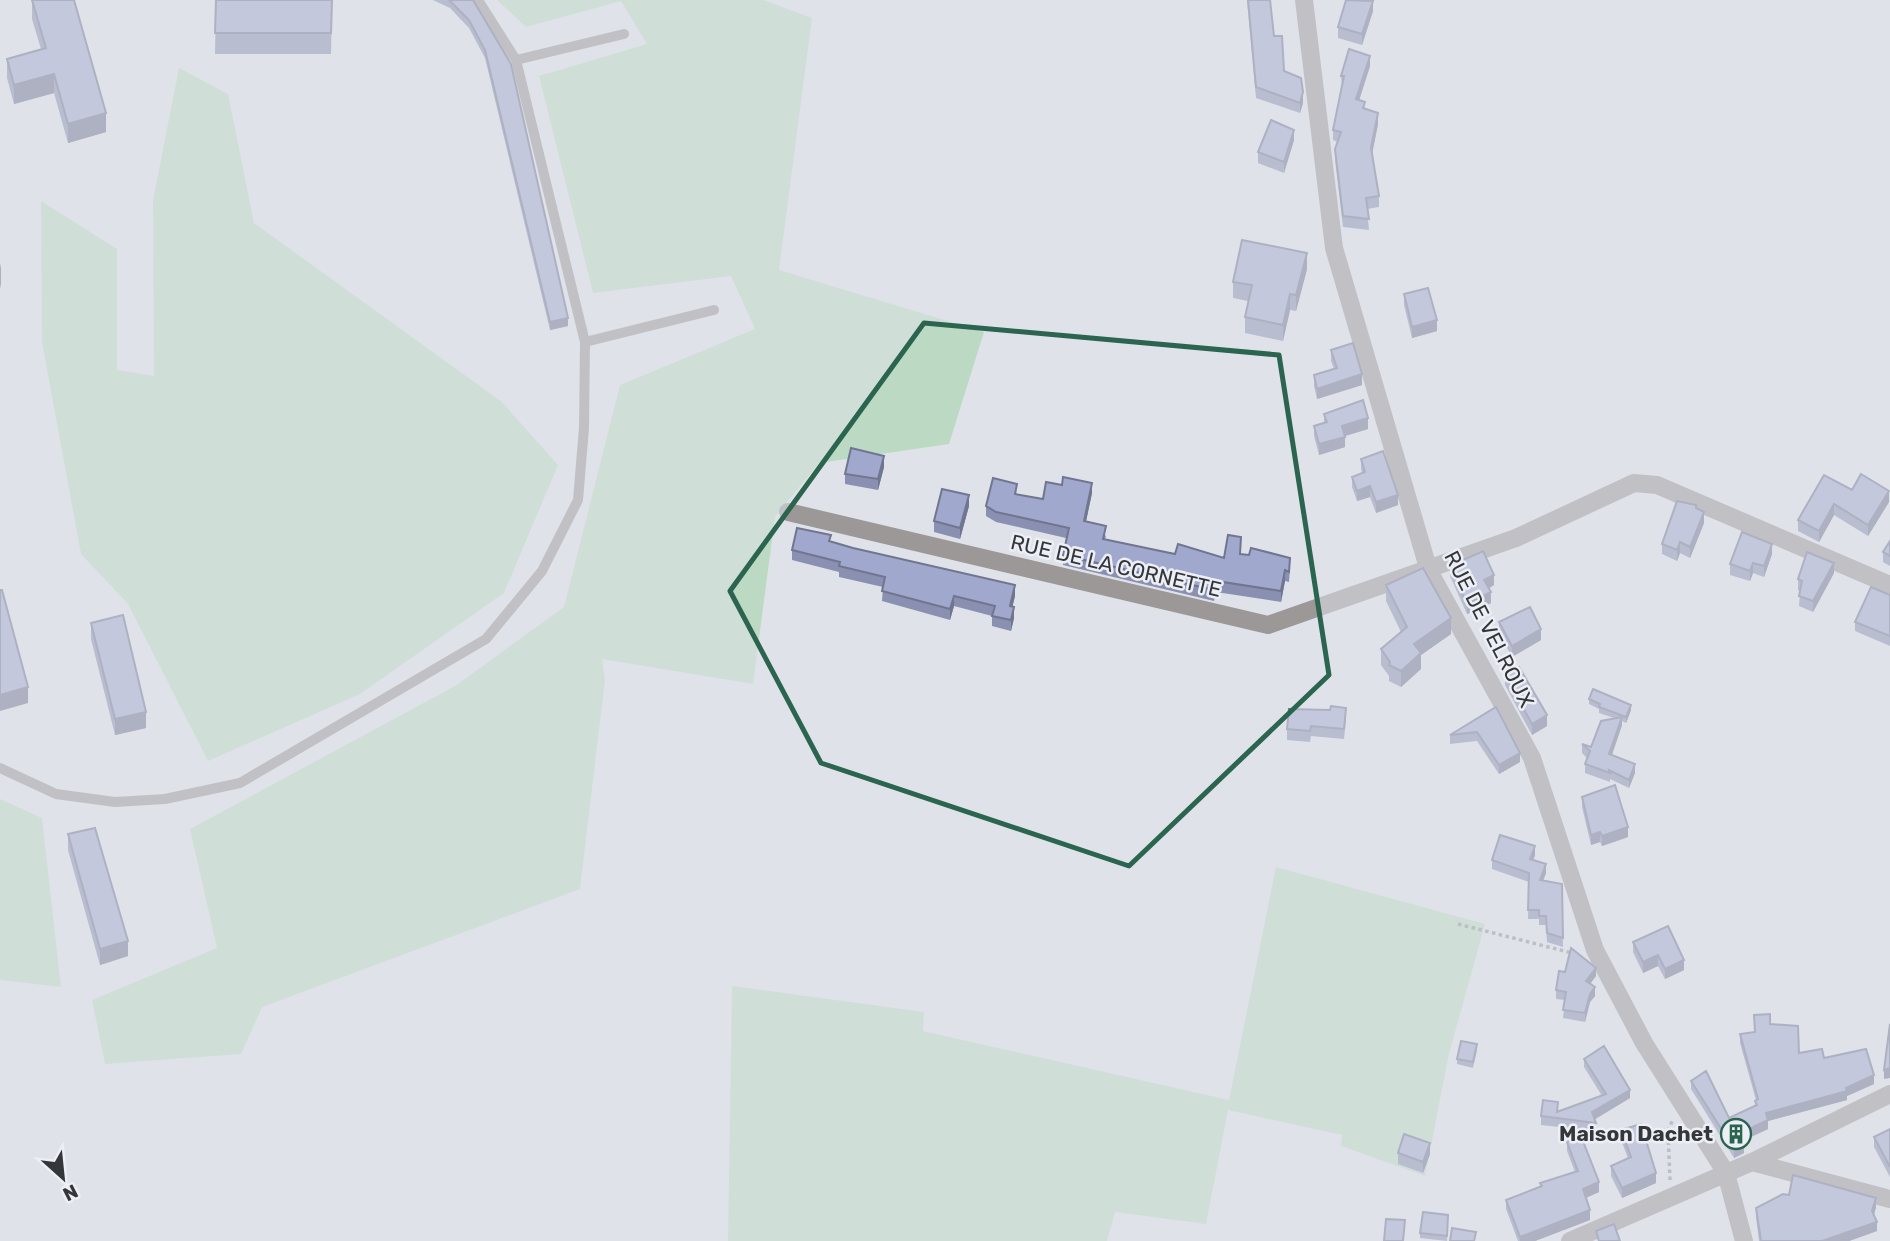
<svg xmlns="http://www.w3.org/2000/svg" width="1890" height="1241" font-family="Rubik,sans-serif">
  <rect width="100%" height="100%" fill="#e0e2e9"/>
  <path fill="#bcdac3" d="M497 0H763L812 18 779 270 984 332 949 444 819 463 775 517 753 684 602 659 605 680 580 889 262 1007 241 1054 105 1064 92 1000 217 948 190 829 455 686 564 607 620 385 755 329 731 276 593 293 539 76 647 44 621 1 526 27Z
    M179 68 228 94 254 223 502 402 558 465 504 593 360 694 208 761 128 604 81 554 42 342 41 201 117 249V370L154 376 153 200Z
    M0 799 42 818 61 987 0 980Z
    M1276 867 1485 924 1449 1054 1425 1176 1341 1146 1342 1135 1228 1110 1206 1224 1115 1212 1107 1241H728L732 986 924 1012 923 1031 1229 1100Z"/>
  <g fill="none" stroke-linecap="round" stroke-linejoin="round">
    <path stroke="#929499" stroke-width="3.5" stroke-dasharray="3.5 3.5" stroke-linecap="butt" d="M1458 924 1572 953
      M1670 1180 1668 1131 1673 1119"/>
    <path stroke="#9c9898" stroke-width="10" d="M516 60 624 34
      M585 342 714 310
      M0 768 56 794 115 802 165 799 240 783 486 639 542 571 578 500 584 428 585 342 516 60 478 0"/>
    <path stroke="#9c9898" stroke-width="18" d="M1304 0 1334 248 1429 571 1532 758 1595 950 1644 1043 1726 1173 1744 1241
      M788 512 1268 625 1516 538 1634 483 1657 485 1890 585
      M1752 1162 1890 1199
      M1570 1241 1752 1162 1890 1094"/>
  </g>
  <path fill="#8a90b1" d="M32 0 106 132 68 143 54 93 14 104 7 78V59L41 49 32 19Z
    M216 0H332L331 54H215Z
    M433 0H473L568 326 550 330 485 58 469 28 450 8Z
    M1247 0H1270L1274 36 1284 71 1303 103 1300 113 1256 98Z
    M1373 11 1362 45 1338 38V27Z
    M1370 66 1359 100 1378 124 1372 154 1379 196V207L1367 209 1369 230 1343 227 1335 159V149L1338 142 1333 140V130L1342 86 1341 76Z
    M1294 140 1284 173 1258 163V152Z
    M1307 269 1296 311 1290 310 1283 341 1245 333V317L1248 301 1233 298V282Z
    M1404 294 1437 331 1412 338 1404 305Z
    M1331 350 1362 385 1317 399 1314 386V375L1334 369 1331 361Z
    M1324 414 1368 429 1344 436 1345 447 1319 455 1314 436V426L1324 423Z
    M1361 459 1398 505 1376 513 1370 497 1357 501 1352 487V477L1362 473 1361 469Z
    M884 467 878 490 845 484V474Z
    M1852 490 1889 502 1868 536 1834 515 1819 542 1798 531V520Z
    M1092 493 1086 521 1106 536 1105 539 1175 554 1224 558 1241 554 1290 568 1289 582 1285 581 1281 602 1216 592 1214 601 1063 565V555L1066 538 996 522 986 516V506L1017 494 1043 499Z
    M969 506 960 539 934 532V521Z
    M1696 508 1704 523 1690 558 1680 553 1677 561 1662 554V544Z
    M831 541 1015 596 1012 607 1014 618 1011 631 992 626V616L954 606 950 620 882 601 883 587 839 577V572L792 560V550Z
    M1890 541V566L1883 562V552Z
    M1772 554 1764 577 1753 573 1750 581 1730 575V564Z
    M1450 566 1494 585 1489 588 1491 603 1467 614 1450 576Z
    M1834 573 1813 612 1799 606 1800 591 1798 590V579Z
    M1386 585 1451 634 1421 655V669L1401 687 1389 681V676L1381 665V649L1401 632 1386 601Z
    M1890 595V646L1855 631V622Z
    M1499 622 1541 640 1512 657 1499 633Z
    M91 623 146 728 115 735 91 639Z
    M1505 675 1547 726 1532 735 1505 685Z
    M1589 699 1631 710 1626 723 1622 721V725L1612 755 1635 773 1629 788 1610 779V782L1585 773V764L1587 758 1582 753V744L1591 747 1614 718 1599 713V709L1589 704Z
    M1496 707 1520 762 1499 774 1477 741 1450 744V735Z
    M1330 710 1346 719 1344 739 1311 736 1310 742 1287 740V729Z
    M1582 797 1628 837 1602 846 1600 842 1591 845 1582 807Z
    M68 834 128 956 100 965 68 850Z
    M1535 855 1533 860 1546 873 1543 880 1562 884 1563 947 1547 942 1546 925H1539V919H1528L1529 882 1492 869V860Z
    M1633 942 1684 970 1665 979 1658 966 1643 973 1633 952Z
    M1596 976 1590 984 1595 996 1590 1002 1585 1022 1563 1018 1565 1000 1556 999V990Z
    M1770 1024 1799 1053 1824 1058 1874 1084 1847 1096V1100L1768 1121V1129L1742 1141 1744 1153 1734 1158 1691 1089V1081L1729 1118 1755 1106V1101L1756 1100 1740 1043V1034L1754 1032Z
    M1477 1050 1473 1068 1457 1064V1059Z
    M1584 1059 1630 1098 1595 1119 1596 1131 1541 1125V1116L1602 1096 1584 1067Z
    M1890 1129V1177L1874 1147V1137Z
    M1621 1130 1656 1183 1622 1198 1611 1176V1166L1628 1158 1621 1140Z
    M1567 1142 1599 1192 1586 1198 1590 1220 1535 1241H1518L1506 1209V1200L1540 1187V1183L1575 1172 1567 1151Z
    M1398 1153 1430 1154 1423 1173 1398 1164Z
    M1876 1207 1874 1215 1877 1231 1849 1241H1759L1756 1217V1208Z
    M1448 1215 1447 1241 1420 1238V1233Z"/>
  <path fill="#717690" d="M1373 1V11L1362 45V34Z
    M1370 56V66L1356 110V99Z
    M54 74V93L14 104V85Z
    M1303 92V103L1300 113V103Z
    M106 113V132L68 143V124Z
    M1378 113V124L1371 159V148Z
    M1294 130V140L1284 173V162Z
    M1307 253V269L1296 311V295Z
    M1 263V284L0 289V268Z
    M1290 294V310L1283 341V325Z
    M568 318V326L550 330V322Z
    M1437 320V331L1412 338V327Z
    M1362 374V385L1317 399V389Z
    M1368 418V429L1342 437V426Z
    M1345 437V447L1319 455V444Z
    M884 456V467L878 490V479Z
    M1092 483V493L1084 531V521Z
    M1370 486V497L1357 501V491Z
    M1889 491V502L1868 536V525Z
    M969 495V506L960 539V528Z
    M1398 495V505L1376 513V502Z
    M1834 504V515L1819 542V531Z
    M1704 512V523L1690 558V547Z
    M1680 542V553L1677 561V550Z
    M1772 544V554L1764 577V566Z
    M1753 563V573L1750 581V571Z
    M1834 563V573L1813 612V601Z
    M1285 570V581L1281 602V591Z
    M1494 575V585L1484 591V580Z
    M1015 585V596L1010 617V606Z
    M1491 592V603L1467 614V604Z
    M954 596V606L950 620V609Z
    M1014 607V618L1011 631V620Z
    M1451 618V634L1421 655V669L1401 687V671L1414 644Z
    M1541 629V640L1512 657V646Z
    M28 687V703L0 711V695Z
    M1631 705V710L1626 723V717Z
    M146 712V728L115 735V719Z
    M1547 715V726L1532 735V724Z
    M1622 717V725L1609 763V754Z
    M1520 753V762L1499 774V765Z
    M1635 764V773L1629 788V780Z
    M1628 827V837L1602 846V836Z
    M1600 832V842L1591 845V835Z
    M1535 846V855L1530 868V859Z
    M1546 864V873L1540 889V880Z
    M128 941V956L100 965V949Z
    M1658 955V966L1643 973V962Z
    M1684 960V970L1665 979V969Z
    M1596 968V976L1586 989V981Z
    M1595 987V996L1590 1002 1585 1022V1013L1590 994Z
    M1890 1068V1078L1884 1079V1070Z
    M1874 1075V1084L1847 1096V1100L1768 1121V1129L1738 1143V1134L1766 1113 1846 1088Z
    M1630 1090V1098L1592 1121V1112Z
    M1430 1143V1154L1423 1173V1162Z
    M1744 1145V1153L1734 1158V1149Z
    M1656 1173V1183L1622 1198V1188Z
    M1599 1182V1192L1583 1199V1189Z
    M1876 1198V1207L1872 1221V1211Z
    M1590 1210V1220L1535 1241H1520V1237Z
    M1877 1222V1231L1849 1241H1822Z"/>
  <path fill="#a1a8ce" stroke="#717690" stroke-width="2" d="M32 0H74L106 113 68 124 54 74 14 85 7 59 46 48Z
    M216 0H332L331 33H215Z
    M449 0H473L511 64 568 318 550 322 485 50 469 20Z
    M1248 0H1270L1274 36H1282L1284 71 1301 78 1303 92 1300 103 1256 87Z
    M1346 0 1373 1 1362 34 1338 27Z
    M1349 49 1370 56 1356 99 1365 102 1363 108 1378 113 1371 148 1379 196 1366 198 1369 219 1343 216 1335 149 1341 132 1333 130 1344 76H1341Z
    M1271 120 1294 130 1284 162 1258 152Z
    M1242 240 1307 253 1296 295 1290 294 1283 325 1245 317 1252 285 1233 282Z
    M1428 288 1437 320 1412 327 1404 294Z
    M1353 343 1362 374 1317 389 1314 375 1337 368 1331 350Z
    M1363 400 1368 418 1342 426 1345 437 1319 444 1314 426 1327 422 1324 414Z
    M851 448 884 456 878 479 845 474Z
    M1383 451 1398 495 1376 502 1370 486 1357 491 1352 477 1365 472 1361 459Z
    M1861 474 1889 491 1868 525 1834 504 1819 531 1798 520 1824 475 1852 490Z
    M1063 477 1092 483 1084 521 1106 526 1103 539 1175 554 1178 544 1224 558 1228 535 1241 537 1240 554 1249 555 1251 548 1290 558 1289 572 1285 570 1281 591 1216 581 1214 590 1063 555 1069 528 996 512 986 506 993 478 1017 484 1015 494 1043 499 1046 482 1062 485Z
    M942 489 969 495 960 528 934 521Z
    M1677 501 1696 505V508L1704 512 1690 547 1680 542 1677 550 1662 544Z
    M797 528 831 535 829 541 853 548 1015 585 1010 606 1014 607 1011 620 992 616 995 606 954 596 950 609 882 591 885 577 839 566 840 562 792 550Z
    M1742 532 1772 544 1764 566 1753 563 1750 571 1730 564Z
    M1890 541V556L1883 552Z
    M1483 551 1494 575 1484 580 1491 592 1467 604 1450 566Z
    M1807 552 1834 563 1813 601 1799 596 1802 581 1798 579Z
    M1423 568 1451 618 1414 644 1421 653 1401 671 1389 665 1390 662 1381 649 1407 627 1386 585Z
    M1871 587 1890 595V636L1855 622Z
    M0 590H2L28 687 0 695Z
    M1530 607 1541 629 1512 646 1499 622Z
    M123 615 146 712 115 719 91 623Z
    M1519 667 1547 715 1532 724 1505 675Z
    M1593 689 1631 705 1626 717 1599 707 1600 704 1589 699Z
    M1331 706 1346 708 1344 729 1311 726 1310 731 1287 729 1289 709 1330 710Z
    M1496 707 1520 753 1499 765 1477 732 1450 735Z
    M1622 717 1609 754 1635 764 1629 780 1609 770 1610 773 1585 764 1590 751 1582 744 1591 747 1601 721Z
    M1615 785 1628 827 1602 836 1600 832 1591 835 1582 797Z
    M95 828 128 941 100 949 68 834Z
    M1500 835 1535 846 1530 859 1546 864 1540 880 1562 884 1563 938 1547 933 1546 916H1539V910H1528L1529 873 1492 860Z
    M1668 926 1684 960 1665 969 1658 955 1643 962 1633 942Z
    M1571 948 1596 968 1586 981 1595 987 1590 994 1585 1013 1563 1010 1566 992 1556 990 1559 971 1565 972Z
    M1770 1014V1024L1798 1026 1799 1053 1822 1049 1824 1058 1866 1049 1874 1075 1846 1088 1847 1091 1766 1113 1768 1120 1738 1134 1744 1145 1734 1149 1691 1081 1706 1071 1729 1118 1757 1105 1755 1101 1758 1099 1740 1034 1755 1032 1754 1015Z
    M1890 1024V1068L1884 1070Z
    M1461 1041 1477 1044 1473 1062 1457 1059Z
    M1604 1046 1630 1090 1592 1112 1596 1123 1541 1116 1543 1100 1558 1102 1557 1112 1606 1094 1584 1059Z
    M1641 1124 1656 1173 1622 1188 1611 1166 1631 1157 1621 1130Z
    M1890 1129V1167L1874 1137Z
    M1404 1134 1430 1143 1423 1162 1398 1153Z
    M1581 1136 1599 1182 1583 1189 1590 1210 1520 1237 1506 1200 1542 1186 1540 1183 1578 1171 1567 1142Z
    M1793 1175 1876 1198 1872 1211 1877 1222 1822 1241H1761L1756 1208 1783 1194 1789 1195Z
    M1423 1212 1448 1215 1447 1236 1420 1233Z
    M1386 1219 1405 1220 1403 1241H1384Z
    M1614 1224 1620 1241H1599L1596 1231Z
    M1452 1228 1476 1232 1474 1241H1450Z"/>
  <path d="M0 0H1890V1241H0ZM924 323 1279 355 1329 675 1129 866 821 763 730 591Z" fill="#e0e2e9" fill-opacity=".55" fill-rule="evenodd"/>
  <path fill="none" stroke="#2b654f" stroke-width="5" stroke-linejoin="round" d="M924 323 1279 355 1329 675 1129 866 821 763 730 591Z"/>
  <defs>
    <g id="building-ring" transform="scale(1.575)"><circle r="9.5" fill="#edeff6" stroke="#2b654f" stroke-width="1.5"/><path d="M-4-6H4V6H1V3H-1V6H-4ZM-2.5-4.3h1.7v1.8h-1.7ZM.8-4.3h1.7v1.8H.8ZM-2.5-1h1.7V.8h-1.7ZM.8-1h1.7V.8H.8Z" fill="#2b654f"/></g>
  </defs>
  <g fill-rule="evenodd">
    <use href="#building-ring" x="1736" y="1134"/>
  </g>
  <g text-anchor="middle" stroke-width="5" stroke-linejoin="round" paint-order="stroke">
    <g font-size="21" fill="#353639" stroke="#edeff6">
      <text transform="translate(1116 566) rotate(13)" y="7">RUE DE LA CORNETTE</text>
      <text transform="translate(1489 629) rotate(63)" y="7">RUE DE VELROUX</text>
    </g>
    <g font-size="21" font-weight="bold" fill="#353639" stroke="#edeff6" text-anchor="end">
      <text x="1713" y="1141">Maison Dachet</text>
    </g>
  </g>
  <g transform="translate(63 1178) rotate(153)" stroke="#edeff6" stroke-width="5" paint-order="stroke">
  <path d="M0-5L12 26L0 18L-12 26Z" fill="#353639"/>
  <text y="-10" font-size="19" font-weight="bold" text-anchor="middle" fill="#353639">N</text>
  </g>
</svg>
